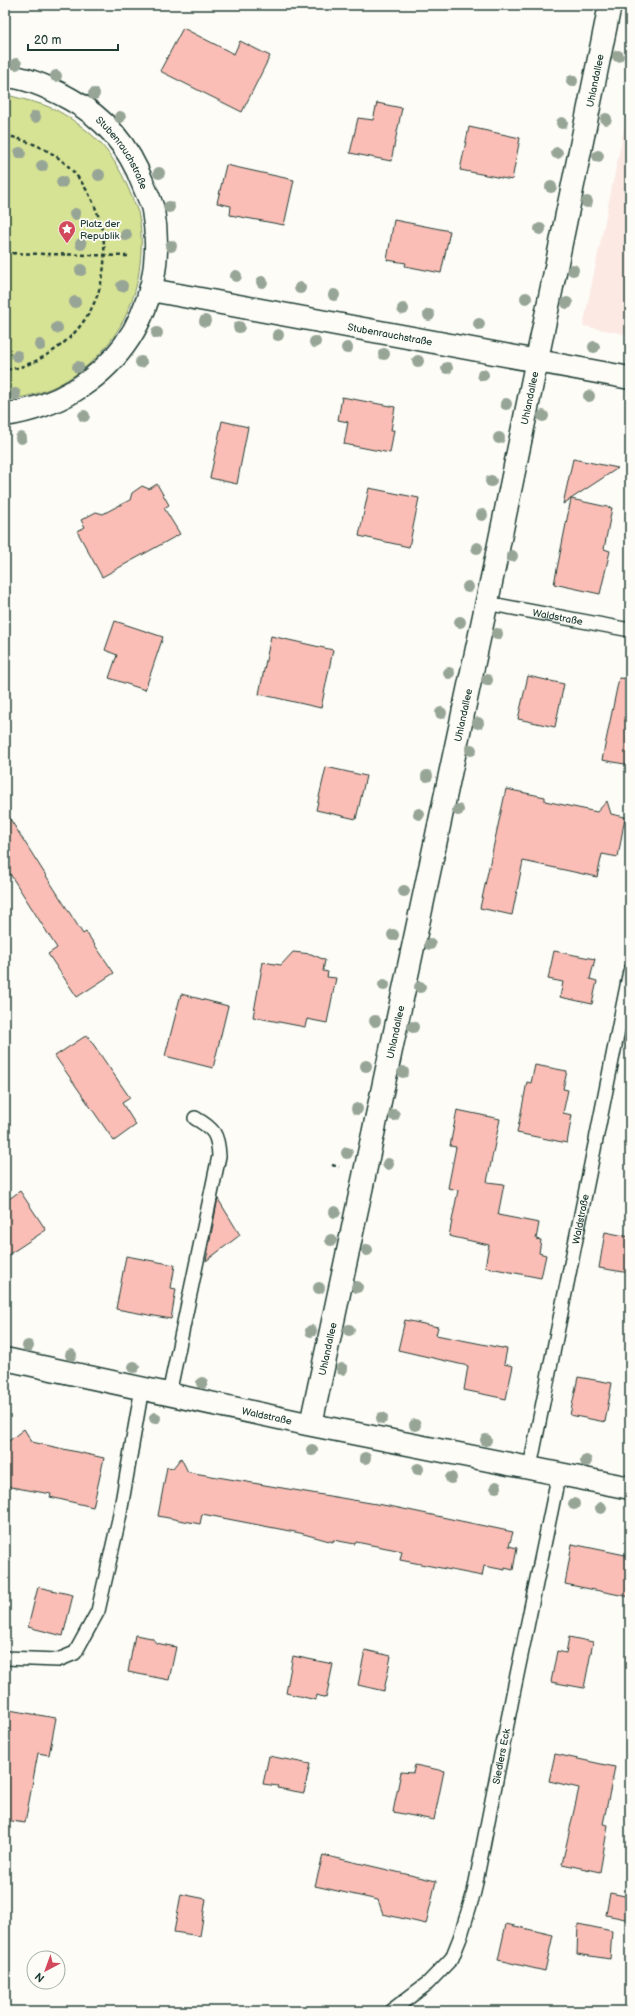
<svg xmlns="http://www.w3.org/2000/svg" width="635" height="2016" font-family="'Balsamiq Sans',sans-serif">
  <rect width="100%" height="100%" fill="#fdfcf7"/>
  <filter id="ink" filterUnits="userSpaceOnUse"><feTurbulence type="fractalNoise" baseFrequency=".025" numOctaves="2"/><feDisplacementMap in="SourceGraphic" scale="8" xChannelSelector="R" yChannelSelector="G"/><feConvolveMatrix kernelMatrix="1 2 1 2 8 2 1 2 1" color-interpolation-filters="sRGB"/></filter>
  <g filter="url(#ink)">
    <path fill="#fce9e4" d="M630 100V335L583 326Z"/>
    <path fill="#d6e294" stroke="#7a9064" d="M5 96H11C25 100 41 103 54 109 65 114 83 127 92 135 108 149 121 170 129 190 132 197 135 205 138 212 142 228 142 247 140 264 133 336 78 393 5 400Z"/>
    <path fill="#fabeb6" stroke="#1f3d34" d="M183 28 234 54 240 41 270 56 242 112 160 71Z
      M377 103 402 108 391 161 350 153 358 118 373 120Z
      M469 127 520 138 512 180 460 170Z
      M226 165 294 180 284 225 230 215 231 206 217 203Z
      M394 220 450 231 441 273 405 266 406 263 387 260Z
      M342 397 395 407 391 430H394L390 453 344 444 348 422 338 420Z
      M222 421 248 427 237 484 210 478Z
      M573 459 618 468 563 504Z
      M157 484 169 505 164 508 180 534 102 577 77 531 85 527 81 520 96 512 103 514 116 507 130 500 132 493 142 486 149 489Z
      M369 488 419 498 409 547 359 536Z
      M571 499 612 508 604 549 610 551 600 594 554 584Z
      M115 621 163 637 145 690 109 678 117 655 105 650Z
      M271 636 333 650 321 708 259 694Z
      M528 676 564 684 555 727 518 719Z
      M619 678 630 679V765L602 760Z
      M326 767 366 776 356 819 316 810Z
      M506 789 545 797V801L597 812 607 801 611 814 625 817 618 857 602 854 597 877 523 861 512 915 480 908Z
      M5 811 83 934 86 932 114 973 77 997 48 954 57 948 5 866Z
      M554 951 595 959 590 979 597 981 592 1004 560 997 563 982 548 979Z
      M293 952 311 954 325 960 323 971 328 972 327 977 336 978 327 1023 307 1019 305 1027 253 1017 263 962 281 965Z
      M181 994 228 1006 213 1068 165 1056Z
      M87 1035 130 1098 122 1103 136 1125 114 1141 55 1056Z
      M535 1065 567 1071 563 1089 568 1090 563 1113 572 1115 567 1143 517 1133 527 1082 531 1083Z
      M457 1110 500 1119 487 1182 504 1184 498 1215 539 1223 536 1239 541 1240 539 1253 546 1255 541 1278 485 1267 489 1245 449 1236 458 1190 448 1188 456 1147 450 1146Z
      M20 1191 46 1230 5 1257V1202Z
      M218 1199 240 1235 206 1261 217 1203Z
      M605 1232 630 1237V1273L599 1268Z
      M126 1256 175 1265 171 1288 176 1289 171 1319 116 1309Z
      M405 1320 438 1327 436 1335 507 1349 504 1364 513 1366 506 1399 464 1390 468 1366 398 1350Z
      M578 1377 612 1383 605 1422 570 1415Z
      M24 1429 32 1442 104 1458 93 1507 50 1497 51 1494 5 1486V1444Z
      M181 1458 188 1472 394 1507 513 1532 509 1546 517 1548 513 1570 505 1568V1570L484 1566 482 1576 400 1560 402 1551 356 1542 355 1544 333 1540V1542L300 1533 202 1514 200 1524 158 1516 167 1467 173 1468Z
      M572 1544 630 1556V1597L565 1584Z
      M38 1587 73 1595 63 1636 28 1627Z
      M135 1635 152 1638 156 1643 176 1647 169 1680 128 1672Z
      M569 1637 593 1642 584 1688 551 1682 557 1651 566 1653Z
      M365 1650 391 1656 384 1691 358 1685Z
      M293 1656 333 1664 326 1698 317 1695 316 1700 286 1693Z
      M9 1710 56 1718 49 1755 38 1753 25 1823 5 1820V1728Z
      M555 1754 615 1767 603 1824 608 1825 600 1872 562 1864 579 1788 549 1781Z
      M269 1756 310 1764 304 1793 277 1788 278 1786 263 1784Z
      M415 1765 444 1771 434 1820 393 1812 401 1772 413 1773Z
      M323 1855 436 1881 426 1924 383 1914 378 1900 315 1886Z
      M610 1893 630 1897V1920L606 1915Z
      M181 1894 206 1899 200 1936 174 1932Z
      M506 1924 553 1935 545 1971 498 1960Z
      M578 1924 612 1931 610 1959 577 1954Z"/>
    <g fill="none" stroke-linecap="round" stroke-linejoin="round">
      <g stroke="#1f3d34" stroke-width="16">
        <g id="lane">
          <path id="s1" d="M486 603 630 630"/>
          <path d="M169 1394 219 1156C218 1134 214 1129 195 1118"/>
          <path id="s2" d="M530 1467 630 971"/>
          <path d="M5 1658 58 1660 75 1653 98 1611 119 1519 142 1388"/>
          <path id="s3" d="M391 2011 428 1983 452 1958 460 1938 474 1892 513 1694 559 1473"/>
        </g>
      </g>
      <g stroke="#1f3d34" stroke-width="25">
        <g id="street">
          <path id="s4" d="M5 76C26 77 52 89 70 99 105 118 129 147 143 184 146 192 151 201 153 210 171 313 108 399 5 415"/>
          <path id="s5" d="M151 290 630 378"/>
          <path id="s6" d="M5 1359 307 1424 630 1488"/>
          <path id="s7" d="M311 1424 492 578 610 5"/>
        </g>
      </g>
      <path stroke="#1f3d34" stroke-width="2.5" stroke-dasharray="4 3" stroke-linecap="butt" d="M5 135C29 141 52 150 69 167 119 219 117 305 57 348 42 359 24 368 5 370
        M5 253 129 256
        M332 1165 339 1167"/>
      <use href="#lane" stroke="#fdfcf7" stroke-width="13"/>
      <use href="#street" stroke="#fdfcf7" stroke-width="22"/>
    </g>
    <g fill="#97a596">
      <circle cx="618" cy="56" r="6"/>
      <circle cx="16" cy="64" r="6"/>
      <circle cx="56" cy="76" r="6"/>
      <circle cx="572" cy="81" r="6"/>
      <circle cx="94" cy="94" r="6"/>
      <circle cx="35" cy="117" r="6"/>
      <circle cx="120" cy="117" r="6"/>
      <circle cx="606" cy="119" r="6"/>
      <circle cx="562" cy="123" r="6"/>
      <circle cx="20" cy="153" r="6"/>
      <circle cx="557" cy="153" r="6"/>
      <circle cx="598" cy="156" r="6"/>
      <circle cx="42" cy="166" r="6"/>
      <circle cx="159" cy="173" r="6"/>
      <circle cx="99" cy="175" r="6"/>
      <circle cx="62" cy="182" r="6"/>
      <circle cx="551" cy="187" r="6"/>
      <circle cx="587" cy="202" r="6"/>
      <circle cx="169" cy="207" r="6"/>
      <circle cx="75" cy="214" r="6"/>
      <circle cx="540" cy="229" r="6"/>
      <circle cx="126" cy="235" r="6"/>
      <circle cx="81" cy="244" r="6"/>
      <circle cx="171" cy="246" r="6"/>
      <circle cx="81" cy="270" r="6"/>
      <circle cx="573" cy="270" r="6"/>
      <circle cx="236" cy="276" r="6"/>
      <circle cx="262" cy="282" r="6"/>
      <circle cx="122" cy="286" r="6"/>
      <circle cx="300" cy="288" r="6"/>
      <circle cx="334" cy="295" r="6"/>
      <circle cx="526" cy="298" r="6"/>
      <circle cx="75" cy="302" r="6"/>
      <circle cx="567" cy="303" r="6"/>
      <circle cx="403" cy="309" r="6"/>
      <circle cx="429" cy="315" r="6"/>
      <circle cx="205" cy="321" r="6"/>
      <circle cx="479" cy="324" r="6"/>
      <circle cx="239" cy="327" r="6"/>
      <circle cx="57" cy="328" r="6"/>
      <circle cx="157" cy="333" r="6"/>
      <circle cx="278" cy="335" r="6"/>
      <circle cx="315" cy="342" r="6"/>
      <circle cx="40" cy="345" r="6"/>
      <circle cx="594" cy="347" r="6"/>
      <circle cx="347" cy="348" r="6"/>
      <circle cx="384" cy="354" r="6"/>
      <circle cx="17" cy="356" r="6"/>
      <circle cx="418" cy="361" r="6"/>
      <circle cx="141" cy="362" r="6"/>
      <circle cx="78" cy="367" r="6"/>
      <circle cx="447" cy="368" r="6"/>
      <circle cx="483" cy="375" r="6"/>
      <circle cx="15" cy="394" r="6"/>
      <circle cx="589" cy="396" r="6"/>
      <circle cx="506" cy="404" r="6"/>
      <circle cx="84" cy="416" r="6"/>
      <circle cx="543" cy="416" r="6"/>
      <circle cx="21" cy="438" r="6"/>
      <circle cx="499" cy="438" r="6"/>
      <circle cx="491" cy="481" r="6"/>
      <circle cx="482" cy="515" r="6"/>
      <circle cx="477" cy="548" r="6"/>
      <circle cx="512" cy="556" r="6"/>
      <circle cx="468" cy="587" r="6"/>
      <circle cx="460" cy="622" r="6"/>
      <circle cx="497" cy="634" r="6"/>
      <circle cx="449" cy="673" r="6"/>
      <circle cx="487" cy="680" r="6"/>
      <circle cx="441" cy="713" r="6"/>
      <circle cx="478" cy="723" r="6"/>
      <circle cx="471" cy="750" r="6"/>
      <circle cx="427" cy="776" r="6"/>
      <circle cx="458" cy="810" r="6"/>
      <circle cx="419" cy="814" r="6"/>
      <circle cx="404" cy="891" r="6"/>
      <circle cx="393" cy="935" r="6"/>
      <circle cx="430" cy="944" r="6"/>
      <circle cx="384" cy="985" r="6"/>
      <circle cx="420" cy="987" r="6"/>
      <circle cx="375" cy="1021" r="6"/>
      <circle cx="413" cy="1027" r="6"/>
      <circle cx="366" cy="1066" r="6"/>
      <circle cx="403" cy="1072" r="6"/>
      <circle cx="357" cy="1109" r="6"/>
      <circle cx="394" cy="1115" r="6"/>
      <circle cx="347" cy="1153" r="6"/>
      <circle cx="388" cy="1164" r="6"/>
      <circle cx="335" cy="1212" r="6"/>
      <circle cx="331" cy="1240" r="6"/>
      <circle cx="367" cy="1250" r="6"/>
      <circle cx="357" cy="1287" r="6"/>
      <circle cx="319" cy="1288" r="6"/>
      <circle cx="349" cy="1330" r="6"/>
      <circle cx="311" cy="1331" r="6"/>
      <circle cx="28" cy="1346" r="6"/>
      <circle cx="71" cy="1355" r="6"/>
      <circle cx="134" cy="1367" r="6"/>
      <circle cx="342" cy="1369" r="6"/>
      <circle cx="202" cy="1383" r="6"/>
      <circle cx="155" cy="1418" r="6"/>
      <circle cx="382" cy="1418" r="6"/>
      <circle cx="415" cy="1425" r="6"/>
      <circle cx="486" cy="1440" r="6"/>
      <circle cx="312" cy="1450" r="6"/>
      <circle cx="365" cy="1458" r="6"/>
      <circle cx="586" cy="1461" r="6"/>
      <circle cx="418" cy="1469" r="6"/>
      <circle cx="451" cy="1478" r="6"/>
      <circle cx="496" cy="1487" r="6"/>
      <circle cx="574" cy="1504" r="6"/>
      <circle cx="601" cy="1508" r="6"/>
    </g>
  </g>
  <defs>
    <g id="sight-pin" transform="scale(0.9)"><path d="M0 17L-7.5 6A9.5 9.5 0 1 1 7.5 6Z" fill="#d1495b" stroke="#fdfcf7"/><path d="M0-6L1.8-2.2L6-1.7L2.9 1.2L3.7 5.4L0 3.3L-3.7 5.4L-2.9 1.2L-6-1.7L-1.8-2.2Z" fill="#fff"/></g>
  </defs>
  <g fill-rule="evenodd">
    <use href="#sight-pin" x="67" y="229"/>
  </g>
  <g text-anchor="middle" stroke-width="3.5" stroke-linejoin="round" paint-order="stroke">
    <g font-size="10" fill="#1f3d34" stroke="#fdfcf7">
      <text dy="4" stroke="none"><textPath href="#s7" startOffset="1373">Uhlandallee</textPath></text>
      <text dy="4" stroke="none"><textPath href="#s4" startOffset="146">Stubenrauchstraße</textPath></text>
      <text dy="4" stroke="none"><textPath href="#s5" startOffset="243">Stubenrauchstraße</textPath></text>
      <text dy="4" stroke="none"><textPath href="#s7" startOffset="1049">Uhlandallee</textPath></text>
      <text dy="4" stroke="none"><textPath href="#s1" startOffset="73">Waldstraße</textPath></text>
      <text dy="4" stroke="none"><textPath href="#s7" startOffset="725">Uhlandallee</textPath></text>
      <text dy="4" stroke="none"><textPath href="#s7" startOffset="401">Uhlandallee</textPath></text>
      <text dy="4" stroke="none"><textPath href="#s2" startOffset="253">Waldstraße</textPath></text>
      <text dy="4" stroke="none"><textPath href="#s7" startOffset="77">Uhlandallee</textPath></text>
      <text dy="4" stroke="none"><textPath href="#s6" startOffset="268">Waldstraße</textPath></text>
      <text dy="4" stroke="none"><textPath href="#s3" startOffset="289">Siedlers Eck</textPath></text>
    </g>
    <g font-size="10" fill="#1f3d34" stroke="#fdfcf7" text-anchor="start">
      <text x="80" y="227">Platz der<tspan x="80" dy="12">Republik</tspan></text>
    </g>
  </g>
  <rect width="635" height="2016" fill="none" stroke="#fdfcf7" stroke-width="20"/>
  <rect x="10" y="10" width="615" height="1996" fill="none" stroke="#1f3d34" stroke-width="1.5" filter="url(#ink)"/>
  <g transform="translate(46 1970) rotate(221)"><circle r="19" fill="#fdfcf7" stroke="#a4b0a9"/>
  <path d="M0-3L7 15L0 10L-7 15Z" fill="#d1495b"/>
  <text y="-6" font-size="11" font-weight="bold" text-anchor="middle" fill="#1f3d34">N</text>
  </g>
  <path d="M28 44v6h90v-6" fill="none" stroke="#1f3d34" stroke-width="2"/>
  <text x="34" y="44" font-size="12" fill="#1f3d34" stroke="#fdfcf7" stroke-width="3" paint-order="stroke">20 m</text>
</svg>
